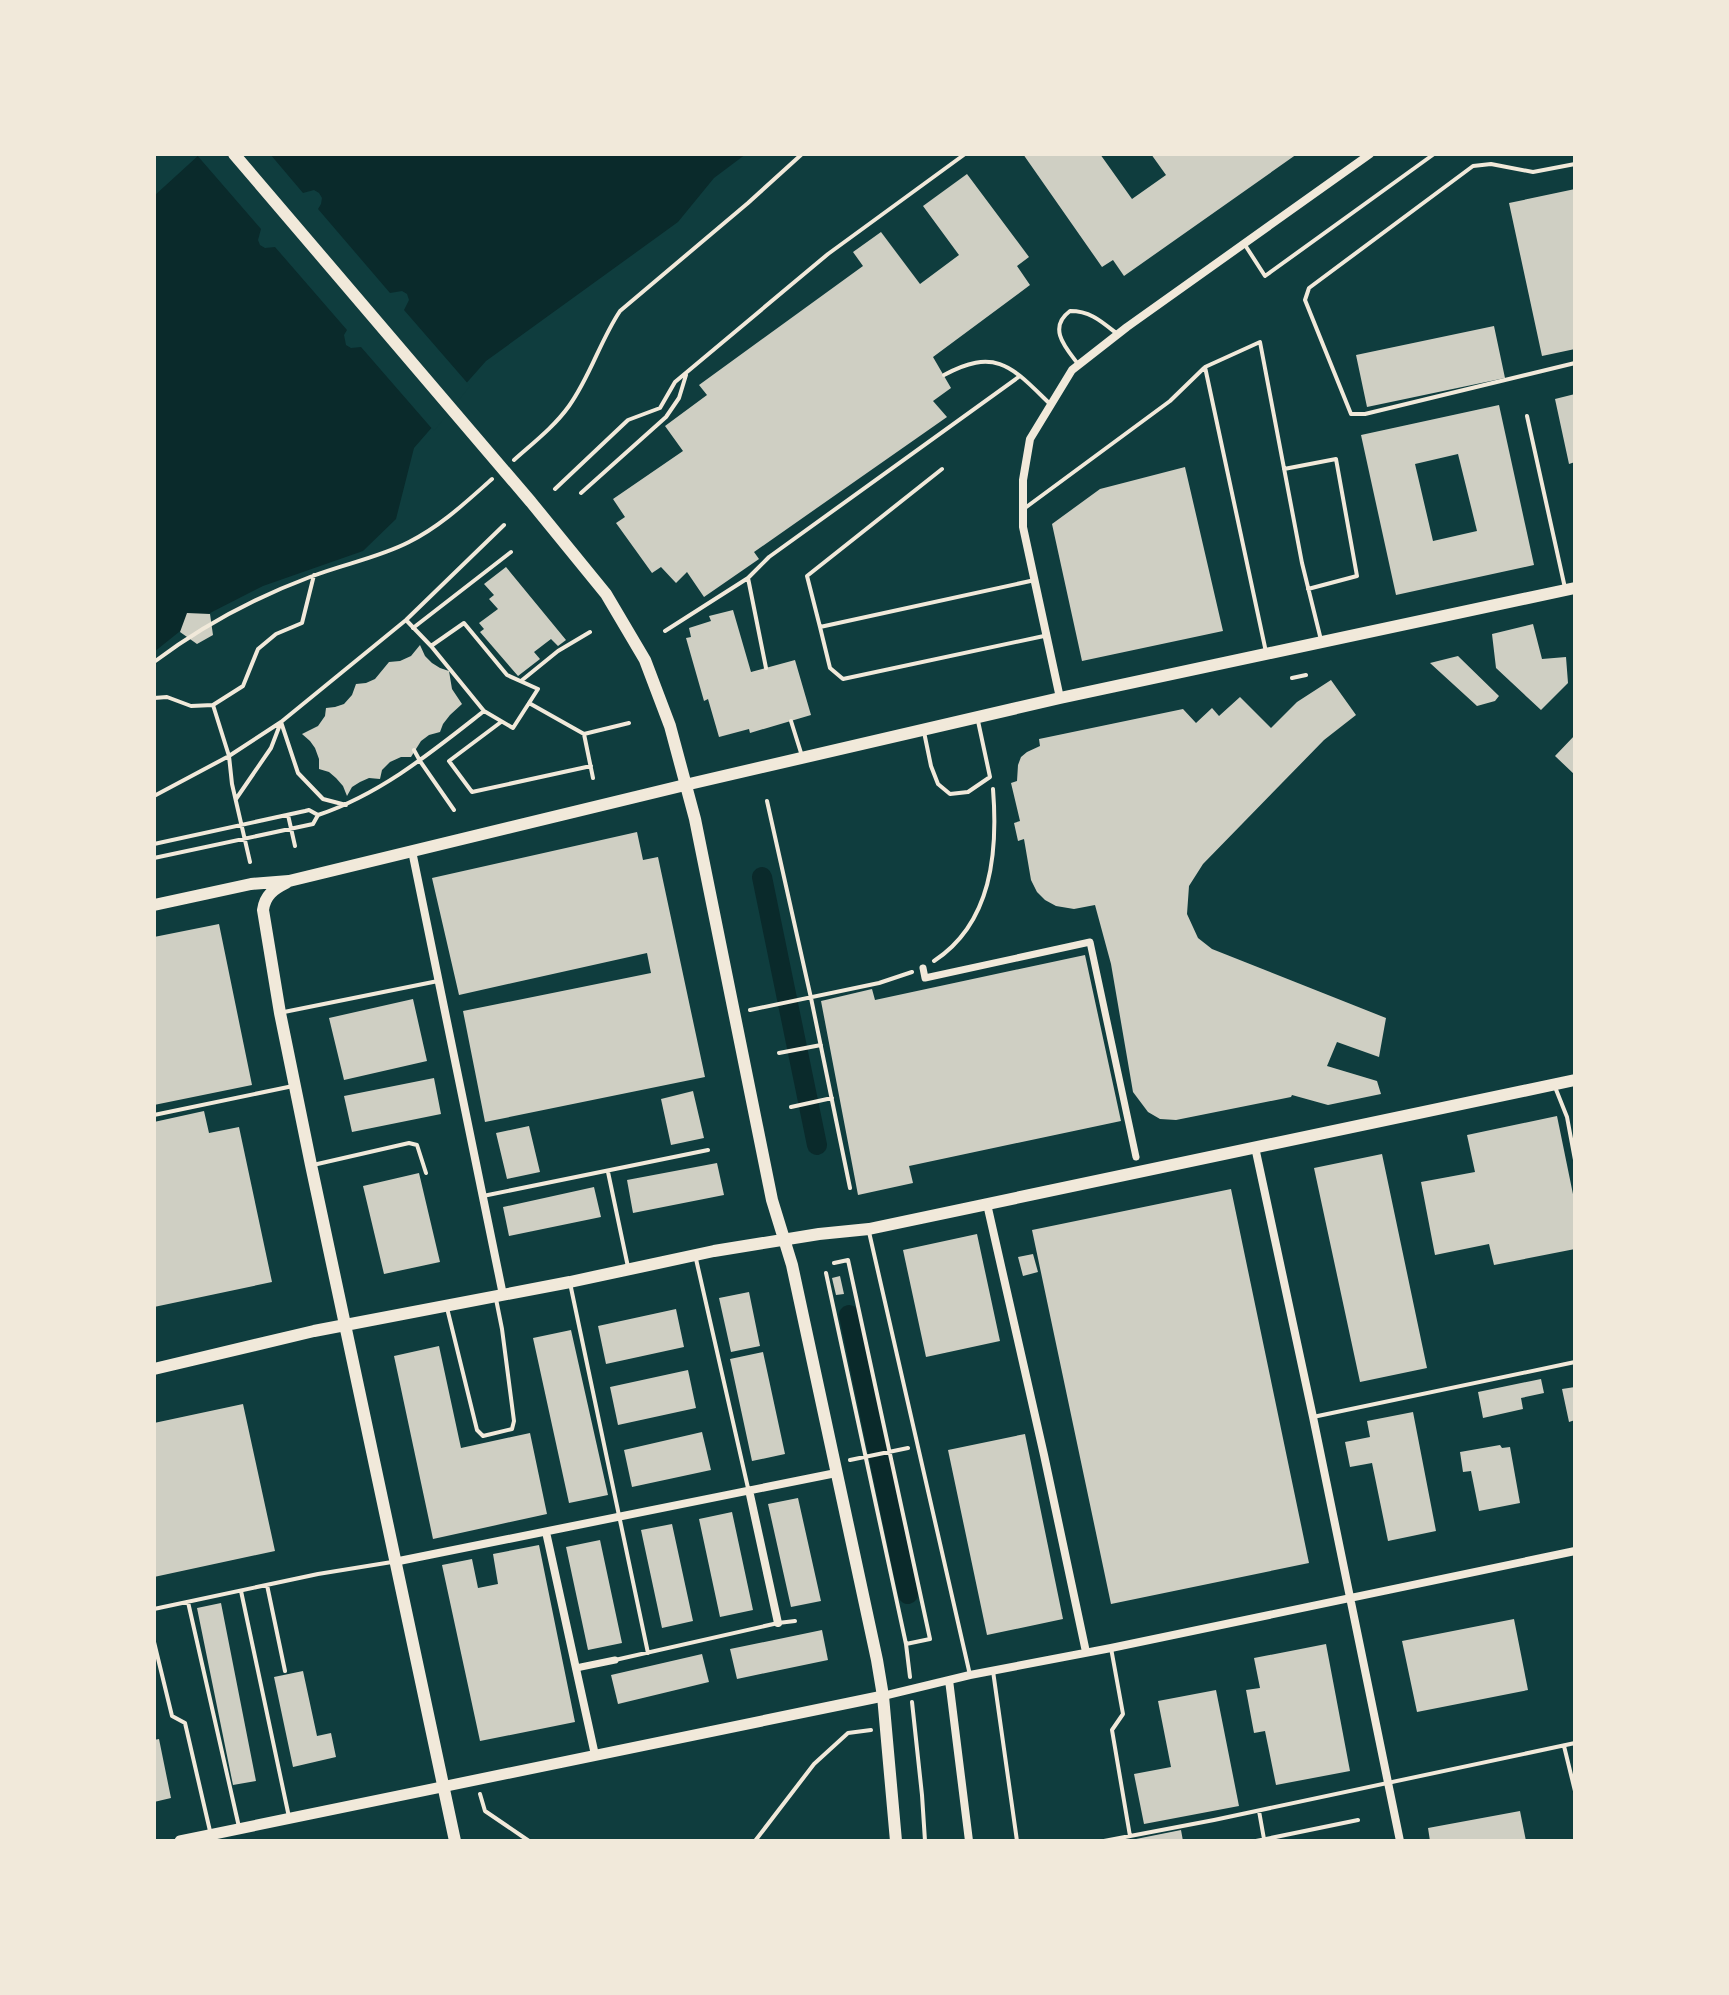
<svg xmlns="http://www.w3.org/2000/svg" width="1729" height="1995" font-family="'Nunito Sans',sans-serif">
  <rect width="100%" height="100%" fill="#0f3d3e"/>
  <path fill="#0a2a2b" d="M200 154H746L714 178 678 222 486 361 455 396 441 417 414 448 396 519 363 551 263 586 212 612 179 632 154 652V196Z"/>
  <path fill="#0f3d3e" d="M196 154H270L303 193 314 190 319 193 322 198 321 204 318 209 390 293 402 291 407 294 409 300 404 310 470 386 434 431 361 347 351 348 346 345 344 335 347 330 275 247 265 248 260 245 258 240 261 229Z"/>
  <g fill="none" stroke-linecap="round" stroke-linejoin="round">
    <path stroke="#0a2a2b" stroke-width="20" d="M762 877 817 1145
      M849 1315 908 1594"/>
  </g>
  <path fill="#cfcfc3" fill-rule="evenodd" d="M1023 154H1100L1132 199 1166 175 1151 154H1297L1124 276 1113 260 1102 267Z
    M967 174 1029 257 1017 266 1030 285 933 357 951 388 933 401 947 417 754 552 759 559 704 597 687 572 676 583 661 567 652 573 616 523 625 517 613 499 683 451 665 426 707 395 699 385 863 266 853 252 881 232 920 284 959 255 923 206Z
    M1575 189V349L1542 356 1509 203Z
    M1494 326 1505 378 1367 407 1356 355Z
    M1575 394V462L1569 464 1555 399Z
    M1499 405 1534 565 1396 595 1361 435ZM1458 454 1477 531 1433 541 1415 464Z
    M1185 467 1223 631 1082 661 1052 524 1100 489Z
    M506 567 566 640 558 646 551 639 534 652 540 659 518 676 480 632 484 629 479 623 498 609 489 599 494 595 484 584Z
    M733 610 751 672 795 660 811 715 750 733 749 729 719 737 708 699 704 701 686 638 691 637 689 628 711 621 709 616Z
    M187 613 210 614 213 635 197 644 180 632Z
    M1533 624 1542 659 1566 657 1568 683 1541 710 1496 668 1492 634Z
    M420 645 425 656 432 663 440 668 449 671 452 689 462 704 450 715 443 724 440 732 429 735 421 741 411 757H401L390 762 382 770 380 779 369 778 360 782 352 787 347 796 343 786 336 778 329 772 319 769V759L315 748 310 741 302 734 318 726 325 716 326 708 335 707 344 704 352 695 356 684 366 683 375 679 389 662 400 661 411 656Z
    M1458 656 1499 696 1495 701 1477 706 1430 663Z
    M1331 680 1356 715 1324 740 1203 864 1189 886 1187 914 1198 938 1212 949 1386 1018 1379 1057 1337 1042 1327 1066 1377 1081 1381 1094 1328 1105 1292 1095 1291 1097 1176 1120 1160 1119 1148 1112 1133 1092 1111 964 1095 905 1074 909 1056 906 1045 900 1037 892 1031 880 1024 839 1018 841 1014 823 1020 821 1011 783 1017 781 1018 765 1021 757 1027 752 1040 746 1039 739 1183 709 1196 723 1212 708 1219 716 1240 697 1271 728 1297 702Z
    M1575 735V775L1555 756Z
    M637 832 643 860 658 857 705 1077 485 1122 463 1011 651 973 647 953 459 995 432 878Z
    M219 924 252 1085 154 1105V937Z
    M1085 955 1121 1121 909 1166 913 1183 858 1195 821 1001 872 989 875 1000Z
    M413 999 427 1061 344 1080 329 1018Z
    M434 1078 441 1114 352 1132 344 1096Z
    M693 1091 704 1138 671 1145 661 1099Z
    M204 1111 209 1133 239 1127 272 1282 154 1307V1122Z
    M1557 1116 1575 1204V1249L1494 1265 1489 1244 1435 1255 1421 1182 1475 1172 1467 1135Z
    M529 1126 540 1172 507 1179 496 1133Z
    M1382 1154 1427 1368 1360 1382 1314 1168Z
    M717 1163 724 1195 633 1213 627 1180Z
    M419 1173 440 1262 384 1274 363 1186Z
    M594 1187 601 1217 509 1236 503 1207Z
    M1231 1189 1309 1563 1111 1604 1032 1230Z
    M977 1234 1000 1341 926 1357 903 1250Z
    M1033 1254 1038 1272 1023 1276 1018 1257Z
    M840 1276 844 1294 836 1295 832 1278Z
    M749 1292 760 1346 731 1352 719 1298Z
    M676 1309 684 1347 606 1364 598 1326Z
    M571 1330 608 1495 569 1503 533 1338Z
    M439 1346 461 1448 530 1433 547 1514 433 1539 394 1356Z
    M763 1352 785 1454 752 1461 730 1359Z
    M688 1370 696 1408 618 1425 610 1387Z
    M1541 1379 1544 1393 1521 1398 1523 1409 1483 1418 1478 1392Z
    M1575 1387V1420L1569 1422 1562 1389Z
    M243 1404 275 1551 154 1577V1423Z
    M1413 1412 1436 1531 1388 1541 1372 1463 1350 1467 1345 1442 1370 1437 1367 1421Z
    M702 1432 711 1470 632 1487 624 1450Z
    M1025 1434 1063 1619 987 1635 948 1450Z
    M1500 1445 1502 1448 1510 1447 1520 1503 1479 1511 1471 1471 1463 1472 1460 1452Z
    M798 1498 821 1601 791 1607 768 1504Z
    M732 1512 753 1610 720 1617 699 1519Z
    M672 1524 693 1621 662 1628 641 1530Z
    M600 1540 622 1643 588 1650 566 1547Z
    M539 1545 575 1722 480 1741 442 1565 472 1559 478 1588 498 1584 493 1554Z
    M221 1603 256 1781 233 1785 197 1608Z
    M1514 1619 1528 1690 1417 1712 1402 1641Z
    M822 1630 828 1660 737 1679 730 1649Z
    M1326 1644 1350 1771 1276 1785 1265 1731 1254 1733 1246 1690 1260 1688 1254 1658Z
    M702 1654 709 1682 618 1704 611 1675Z
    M303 1671 317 1736 331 1733 336 1757 293 1767 274 1677Z
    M1216 1690 1239 1806 1144 1824 1134 1774 1171 1767 1158 1701Z
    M159 1739 171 1798 154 1802V1740Z
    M1520 1811 1526 1841H1430L1428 1828Z
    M1181 1830 1183 1841H1131V1840Z"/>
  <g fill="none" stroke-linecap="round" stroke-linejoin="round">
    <path stroke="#f1e9da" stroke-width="4" d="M514 460C533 443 554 427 569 406 590 377 600 341 620 311L748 203 802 154
      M555 489 628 420 660 408 675 382 828 254 965 154
      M581 493 666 417 679 398 686 375
      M406 620 431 646 484 711 513 728 538 689 507 675 464 623 431 646
      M413 628 511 552
      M154 662C202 626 254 598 310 577 343 564 378 558 409 542 441 526 466 502 492 479
      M1292 678 1306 675
      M521 681 558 651 590 632
      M154 698 167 697 191 706 213 705 243 686 258 649 276 634 302 623 314 575
      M529 703 584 734 629 723
      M213 705 229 756 232 784 250 862
      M281 722 298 773 323 799 346 805
      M501 722 449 761 472 792 591 766
      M584 734 593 778
      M414 750 420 761 454 810
      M154 796 229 756 281 722 406 620 504 525
      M236 799 271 748 281 722
      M767 801 811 998 850 1188
      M288 815 295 846
      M318 815C381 794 433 751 484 711
      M154 844 305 811 309 810 318 815 313 824 154 858
      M934 961C992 923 998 852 993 789
      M750 1010 879 983 912 972
      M779 1053 821 1045
      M791 1107 832 1098
      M826 1273 906 1644 930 1639 848 1260 834 1263
      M850 1460 908 1448
      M906 1644 910 1677
      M912 1702 922 1795 925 1841
      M480 1794 485 1811 529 1841
      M755 1841 814 1764 848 1733 871 1730"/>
    <path stroke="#f1e9da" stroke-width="4" d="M1575 164 1533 172 1491 164 1473 166 1309 288 1305 300 1351 414H1365L1575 363
      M1245 245 1265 276 1434 154
      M1078 364C1066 348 1047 328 1070 311 1090 311 1101 321 1116 333
      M944 375C996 347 1012 367 1049 403
      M1527 416 1565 588
      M1284 469 1336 459 1357 576 1308 589
      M1025 508 1170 401 1204 368
      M1035 580 820 627 830 668 843 679 1044 636
      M820 627 807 576 942 469
      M665 631 748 578
      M1266 652 1205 367 1260 342 1302 563 1321 640
      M766 668 748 578 769 557 1020 376
      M791 721 802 756
      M924 732 931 766 938 784 950 794 968 792 990 777 978 721
      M284 1012 438 981
      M1555 1087 1567 1117 1575 1160
      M154 1115 293 1086
      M313 1165 409 1143 417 1145 426 1173
      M608 1172 628 1267
      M483 1196 708 1150
      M869 1232 970 1675
      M696 1259 748 1488
      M570 1283 648 1653
      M447 1308 477 1430 483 1436 512 1429 514 1421 502 1329 496 1299
      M1313 1417 1575 1362
      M267 1585 285 1671
      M241 1591 289 1817
      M188 1602 239 1827
      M154 1609 318 1574 392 1562
      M154 1642 172 1716 185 1723 210 1831
      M1111 1648 1123 1714 1112 1730 1130 1836
      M615 1660 778 1623 795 1621
      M993 1671 1017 1841
      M1564 1746 1575 1791
      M1259 1811 1264 1839
      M1104 1841 1214 1820 1575 1743
      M1256 1841 1358 1820"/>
    <path stroke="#f1e9da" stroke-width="7" d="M923 968 925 978 1090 942 1136 1157
      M576 1668 615 1660"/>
    <path stroke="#f1e9da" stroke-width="8" d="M1060 698 1023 527V480L1030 439 1072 370 1127 327 1370 154
      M412 851 503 1295
      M1255 1147 1313 1417 1400 1841
      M987 1204 1044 1455 1086 1652
      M749 1490 778 1623
      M546 1532 595 1755
      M394 1562 836 1473
      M949 1680 969 1841
      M883 1696 970 1675 1111 1648 1575 1551"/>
    <path stroke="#f1e9da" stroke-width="11" d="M180 1841 883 1696"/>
    <path stroke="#f1e9da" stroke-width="12" d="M234 154 531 502 606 594 645 660 670 726 695 819 772 1200 792 1265 877 1660 883 1696 896 1841
      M286 883C274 889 265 895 263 910L280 1013 311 1165 455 1841
      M154 905 251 884 289 881 685 785 1060 698 1575 588
      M154 1369 314 1331 570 1282 714 1251 819 1234 869 1229 1575 1080"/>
  </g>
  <rect width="1729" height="1995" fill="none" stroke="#f1e9da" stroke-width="312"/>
</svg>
